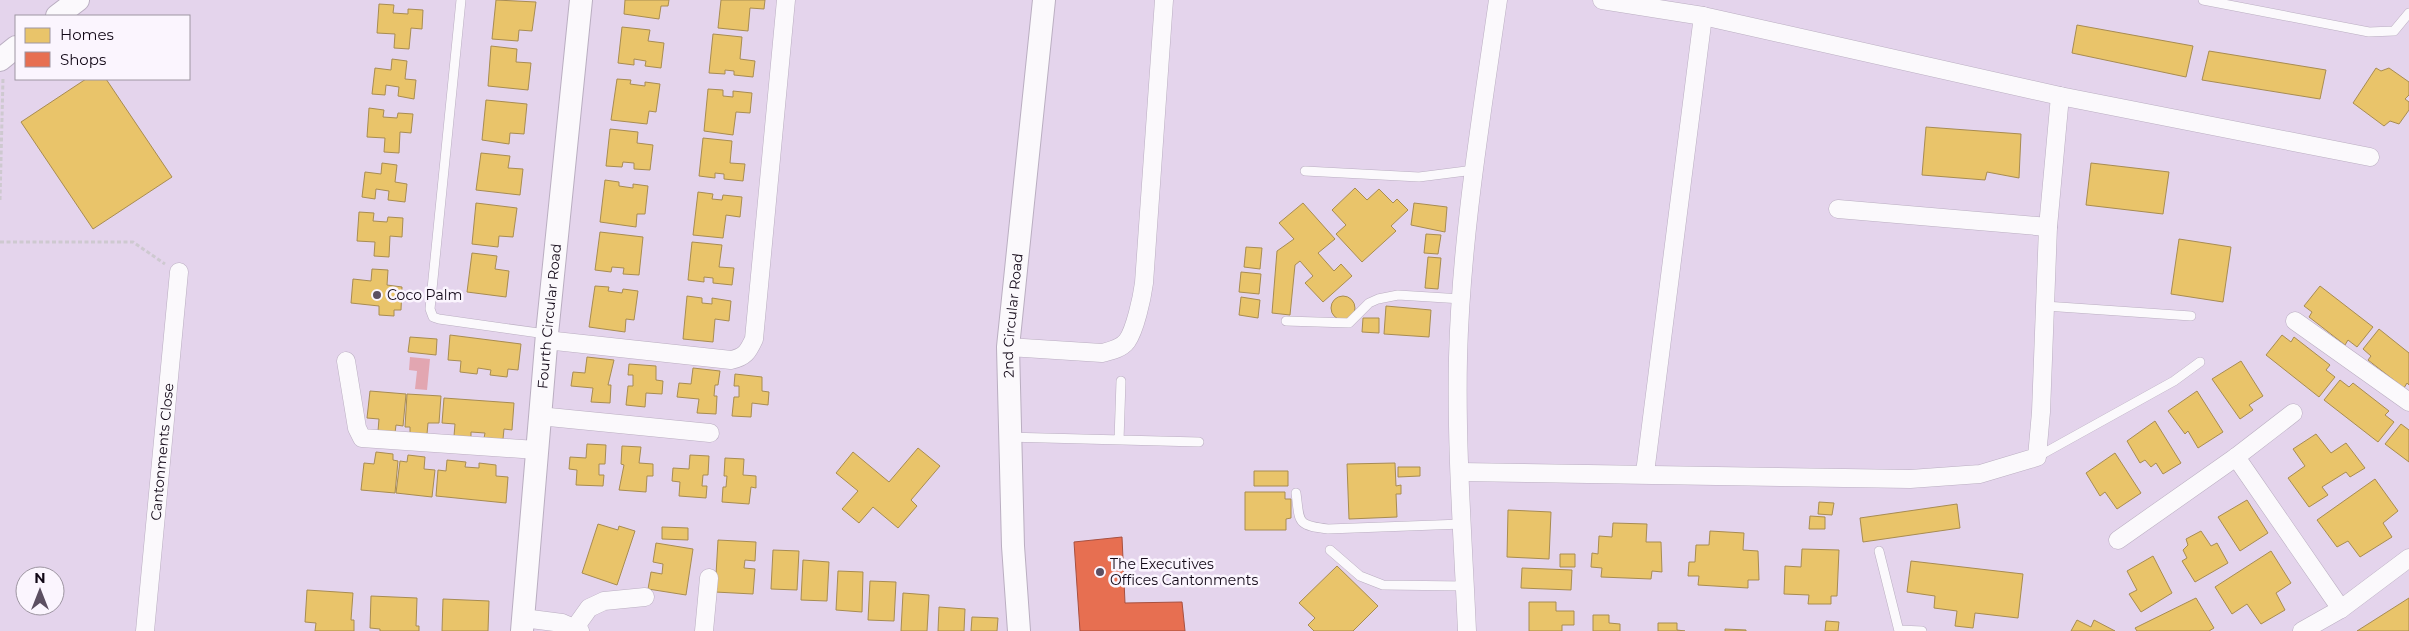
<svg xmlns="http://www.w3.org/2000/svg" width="2409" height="631" font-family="Montserrat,sans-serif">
  <rect width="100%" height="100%" fill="#e4d4ec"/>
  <path fill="#e2a6b1" d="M410 357 430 359 427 390 415 389 417 371 409 370Z"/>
  <path fill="#e9c46a" stroke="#a88c51" d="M496 0 536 2 532 31 519 30 518 41 492 39Z
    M625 0H669L668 6H661L659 19 624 14Z
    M721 0H765L764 9 750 8 748 31 718 28Z
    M379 4 394 5 393 13 408 14V9L423 10 422 29 411 28 409 49 394 48 395 34 377 33Z
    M2077 25 2193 46 2186 77 2072 53Z
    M622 27 650 30 648 41 664 43 661 68 645 66 646 61 634 59V65L618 63Z
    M713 34 742 37 740 59 755 61 753 77 734 75V71L725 70V74L709 73Z
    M491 46 517 49 516 62 531 63 528 90 488 86Z
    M2209 51 2326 70 2320 99 2202 80Z
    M392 59 407 61 405 79 416 80 414 99 398 96 399 87 386 85 385 95 372 94 375 68 391 70Z
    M2376 68 2381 71 2389 68 2409 82V95L2405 99 2409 102V110L2399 124 2390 121 2384 126 2353 103Z
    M86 79H106L172 177 93 229 21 122Z
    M617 79 631 80 630 84 645 86V82L660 84 656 112 649 111 647 124 611 120Z
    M708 89 723 90V96L733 97V91L752 93 750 113 736 112 733 135 704 131Z
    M486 100 527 104 524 134 510 133 509 144 482 140Z
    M369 108 384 110 383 117 397 118 398 113 413 114 411 133 400 132 399 153 384 152 385 138 367 137Z
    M1926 127 2021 134 2019 178 1987 172 1985 180 1922 175Z
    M610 129 638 132 637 143 653 145 650 170 634 169V163L623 162 622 167 606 166Z
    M703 138 732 141 730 163 745 164 743 181 724 179V174L715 173V178L699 176Z
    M481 153 510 156 508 168 523 169 520 195 476 190Z
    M382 163 397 165 395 182 407 184 405 202 388 200 389 191 376 189 375 199 362 197 365 172 381 174Z
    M2091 163 2169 172 2163 214 2086 205Z
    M605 180 619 182V186L633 188V184L648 186 645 214H637L636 227 600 222Z
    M1355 188 1367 200 1379 189 1393 203 1397 199 1408 210 1391 226 1396 231 1362 262 1336 234 1346 225 1332 210Z
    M698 192 713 194 712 199 722 200 723 195 742 197 740 217 726 215 723 238 693 235Z
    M476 203 517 208 513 237 499 236 498 247 472 244Z
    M1303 203 1335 239 1318 253 1334 271 1341 264 1352 276 1323 302 1305 283 1313 276 1300 261 1295 265 1290 315 1272 313 1277 251 1294 239 1279 223Z
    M1414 203 1447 207 1445 232 1411 225Z
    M359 212 374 213 373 221 387 222 388 217 403 218 402 237 390 236 389 257 374 256 375 242 357 241Z
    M600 232 643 237 639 275 623 274 624 268 612 267 611 272 595 270Z
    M1426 234 1441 235 1438 254 1424 253Z
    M2179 239 2231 247 2223 302 2171 294Z
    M692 242 722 245 719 267 734 268 732 285 713 283V278L704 277V282L688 280Z
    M1246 247 1262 248 1260 269 1244 267Z
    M472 253 497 256 495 269 509 271 506 297 467 292Z
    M1428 257 1441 258 1438 289 1425 288Z
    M372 269 388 270 387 285 402 287 401 310H394V316L379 315V306L351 303 353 279 371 281Z
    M1241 272 1261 274 1259 294 1239 292Z
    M595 286 609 287 608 291 622 293 623 289 638 291 634 320 626 319 625 332 589 327Z
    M2320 286 2373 327 2357 347 2348 340 2345 345 2309 317 2312 312 2304 306Z
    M1331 308a12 12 0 1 1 24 0a12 12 0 1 1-24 0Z
    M687 296 702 298V303L712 304V298L731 301 729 321 715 319 713 342 683 339Z
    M1241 297 1260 300 1258 318 1239 315Z
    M1386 306 1431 310 1429 337 1384 334Z
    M1363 318H1379V333L1362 332Z
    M2379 329 2409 353V385L2407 383 2404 388 2368 360 2371 356 2363 349Z
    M450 335 521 344 518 370 508 369 507 377 490 375 491 370 478 368 477 374 460 372 461 361 448 360Z
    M2282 335 2291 342 2294 337 2330 365 2326 370 2335 377 2319 397 2266 355Z
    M410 337 437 339 436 355 408 352Z
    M587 357 614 360 608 385H611L610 403 591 402 593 388 571 386 573 372 585 373Z
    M2241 361 2263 396 2249 405 2253 410 2240 419 2212 379Z
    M629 364 656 366V380L663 381 662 394 646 393 645 407 626 405 628 386H633V375H628Z
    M693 368 720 371 718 385H715L714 396H717L716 414 697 413 699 399 677 397 679 383 691 384Z
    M735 374 762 377V391L769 392 768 405 752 403 751 417 732 416 734 397H739V386H734Z
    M2340 380 2349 387 2353 383 2389 411 2385 415 2394 422 2378 442 2324 400Z
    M370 391 406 394 403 426 396 425 395 433 378 431 379 419 367 418Z
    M2197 391 2223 432 2198 448 2188 431 2185 434 2168 411Z
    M407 394 441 396 439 423H428L427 434 410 433V427H405Z
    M444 398 514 403 512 430 504 429 503 439 484 438 485 433 471 432V437L454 436 455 424 442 423Z
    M2155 421 2181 463 2163 474 2156 463 2151 467 2145 460 2140 463 2127 441Z
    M2401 424 2409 430V462L2385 444Z
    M2316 434 2331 453 2346 443 2365 468 2350 477 2346 472 2322 487 2328 495 2309 507 2288 478 2305 466 2293 449Z
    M587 444 606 445 605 464H599V475H604L603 486 576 485 577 470 569 469 570 457 586 458Z
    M622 446 641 447 639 463 653 464V476H647L646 492 619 490 624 465 621 464Z
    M918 448 940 466 911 500 917 506 898 528 873 507 859 523 842 509 858 491 836 473 853 452 889 482Z
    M376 452 393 454V460L398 461 395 493 361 490 364 463 374 464Z
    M2115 453 2141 493 2117 509 2105 492 2100 496 2086 473Z
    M408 455 425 457 424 469 435 470 432 497 396 493 400 461 407 462Z
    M690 455 709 456 708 475H703L702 486H707L706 498 679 496 680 482 672 481 673 468 689 469Z
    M725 458 744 459 743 475 756 476V488L751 487 749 504 722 502 723 487H726L727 476H724Z
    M447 460 466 462 465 467 479 468V463L496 465V476L508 477 506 503 436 496 438 470 446 471Z
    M1395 463 1396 486 1401 485V494H1396L1397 517 1349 519 1347 464Z
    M1398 467H1420V476L1398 477Z
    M1254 471H1288V486H1254Z
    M2375 479 2398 511 2383 523 2392 537 2360 557 2348 541 2337 547 2317 520Z
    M1245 492H1285V499H1291V518L1286 519V530H1245Z
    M2247 500 2268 533 2240 551 2218 517Z
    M1819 502 1834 503 1832 515 1818 514Z
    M1957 504 1960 528 1863 542 1860 518Z
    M1508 510 1551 512 1549 559 1507 557Z
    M1810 516 1825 517V529H1809Z
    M1613 523 1647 524 1646 542H1661L1662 572 1652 571 1651 579 1601 577 1602 568 1591 567 1592 553 1598 554 1599 536 1612 537Z
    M598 524 618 530 619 526 635 531 617 585 582 573Z
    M662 527 688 528V540L662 539Z
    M1710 531 1744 533 1743 550 1758 551 1759 580H1748V588L1698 585 1699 576H1688L1689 562H1695L1696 545H1709Z
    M2201 531 2211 546 2217 543 2228 563 2195 582 2182 561 2187 558 2183 550 2188 545 2186 539Z
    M718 540 756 542 755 561 745 560 744 568 755 569 753 594 715 592Z
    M656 543 693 549 686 595 648 589 651 572 662 574 663 564 653 562Z
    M1802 549 1839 550 1837 596H1831V604H1808L1809 595 1784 594 1785 566 1801 567Z
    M773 550 799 551 797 590 771 589Z
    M2271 551 2291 583 2276 593 2285 610 2261 624 2247 604 2232 614 2215 587Z
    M1560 554H1575V567H1560Z
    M2153 556 2172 593 2141 612 2129 594 2137 590 2127 571Z
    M803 560 829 562 827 601 801 600Z
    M1911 561 2023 574 2018 618 1975 613 1973 628 1955 626 1957 611 1934 608 1935 596 1907 592Z
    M1337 566 1378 606 1353 631H1314L1308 625 1315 618 1299 603Z
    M1522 568 1572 570 1571 590 1521 588Z
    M838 571 863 572 862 612 836 610Z
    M870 581 896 582 894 621 868 620Z
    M307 590 353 593 351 620H354V631H315L316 623 305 622Z
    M903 593 929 595 927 631H901Z
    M371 596 417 598 416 626H419V631H380V629L370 628Z
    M2196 598 2214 628 2209 631H2137L2135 628Z
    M2409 598V631H2357Z
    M443 599 489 601 488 631H442Z
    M1529 602H1556V611H1574V625H1562V631H1529Z
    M939 607 965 609 964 631H938Z
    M1593 615H1609V623L1620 624V631H1593Z
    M972 617 998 618 997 631H971Z
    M2077 620 2091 627 2094 620 2115 631H2071Z
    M1826 621 1839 622 1838 631H1825Z
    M1658 623H1677V630L1685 631H1658Z
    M1725 629 1746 630V631H1725Z"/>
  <path fill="#e76f51" stroke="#a75040" d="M1122 537 1125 603 1182 602 1185 631H1080L1074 542Z"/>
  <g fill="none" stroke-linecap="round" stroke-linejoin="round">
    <g stroke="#baaec1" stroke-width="10">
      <path id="service" d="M461 0 430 309 433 317 439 319 546 334
        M2203 0 2369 32 2394 31 2409 13
        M1305 171 1419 177 1474 170
        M2045 306 2191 316
        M1286 321 1349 323 1369 303 1378 299 1398 295 1462 299
        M1010 437 1199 442
        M1119 440 1121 381
        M2037 457 2174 381 2200 362
        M1296 493C1300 523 1296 525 1328 529L1462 524
        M1330 550 1360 576 1383 585 1465 586
        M1879 551 1899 631
        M1899 630 1922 631"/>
    </g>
    <g stroke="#baaec1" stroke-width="19">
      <g id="minor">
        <path d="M1602 0 1703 16 2060 96 2370 157"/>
        <path d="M1838 209 2048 227"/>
        <path d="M2295 321 2409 402"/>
        <path d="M546 340 731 360C745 357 748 352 754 339L786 0"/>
        <path d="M1008 347 1102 353C1110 351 1121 349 1127 341 1135 330 1142 298 1144 283L1164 0"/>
        <path d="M346 361 357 428 362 438 536 450"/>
        <path d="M539 416 710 433"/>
        <path d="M2236 457 2341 609"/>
        <path d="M1460 472 1910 479 1980 474 2037 457 2041 412 2048 227 2060 96"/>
        <path d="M1645 473 1703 16"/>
        <path d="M2118 540 2236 457 2293 413"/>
        <path d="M523 618 562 623 580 631"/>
        <path d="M574 629 589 608 604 601 645 597"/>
        <path id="s1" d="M145 631 179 272"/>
        <path d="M704 631 709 578"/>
        <path d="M1467 631C1463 540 1456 449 1458 358 1461 238 1481 119 1498 0"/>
        <path d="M2302 631 2341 609 2409 558"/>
      </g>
    </g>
    <g stroke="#baaec1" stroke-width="24">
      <g id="tertiary">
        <path d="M57 16 78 0"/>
        <path d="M0 60 16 47"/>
        <path id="s2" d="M522 631 547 334 581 0"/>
        <path id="s3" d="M1019 631 1013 546 1008 347 1044 0"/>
      </g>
    </g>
    <path stroke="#cec9d0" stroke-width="3" stroke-dasharray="4 2.5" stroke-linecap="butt" d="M0 200 3 78
      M0 242H133L165 264"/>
    <use href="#service" stroke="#fbf9fc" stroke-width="9"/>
    <use href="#minor" stroke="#fbf9fc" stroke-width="18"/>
    <use href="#tertiary" stroke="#fbf9fc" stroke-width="22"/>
  </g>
  <g fill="#5c4f62" stroke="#fbf5fe" stroke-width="2">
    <circle cx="377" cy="295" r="5"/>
    <circle cx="1100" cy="572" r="5"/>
  </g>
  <g text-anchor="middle" stroke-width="5" stroke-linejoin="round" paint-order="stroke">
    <g font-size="14" fill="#120817" stroke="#fbf5fe" text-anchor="start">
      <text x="387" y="300">Coco Palm</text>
      <text x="1110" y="569">The Executives<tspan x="1110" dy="16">Offices Cantonments</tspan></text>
    </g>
    <g font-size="14" fill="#120817" stroke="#fbf5fe">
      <text dy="5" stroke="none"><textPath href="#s2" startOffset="316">Fourth Circular Road</textPath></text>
      <text dy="5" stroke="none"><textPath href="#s3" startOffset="316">2nd Circular Road</textPath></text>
      <text dy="5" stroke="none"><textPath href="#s1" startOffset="180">Cantonments Close</textPath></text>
    </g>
  </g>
  <rect x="15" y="15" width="175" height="65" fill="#fbf5fe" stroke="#9e96a2"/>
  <rect x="25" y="28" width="25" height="15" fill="#e9c46a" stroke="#9e96a2"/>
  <text x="60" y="40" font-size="15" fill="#120817">Homes</text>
  <rect x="25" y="52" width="25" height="15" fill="#e76f51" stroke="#9e96a2"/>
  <text x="60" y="65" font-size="15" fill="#120817">Shops</text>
  <g transform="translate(40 591)"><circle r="24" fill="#fbf5fe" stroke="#9e96a2"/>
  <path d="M0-4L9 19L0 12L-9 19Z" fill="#5c4f62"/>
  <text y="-8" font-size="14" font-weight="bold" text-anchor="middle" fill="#120817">N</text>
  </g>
</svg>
